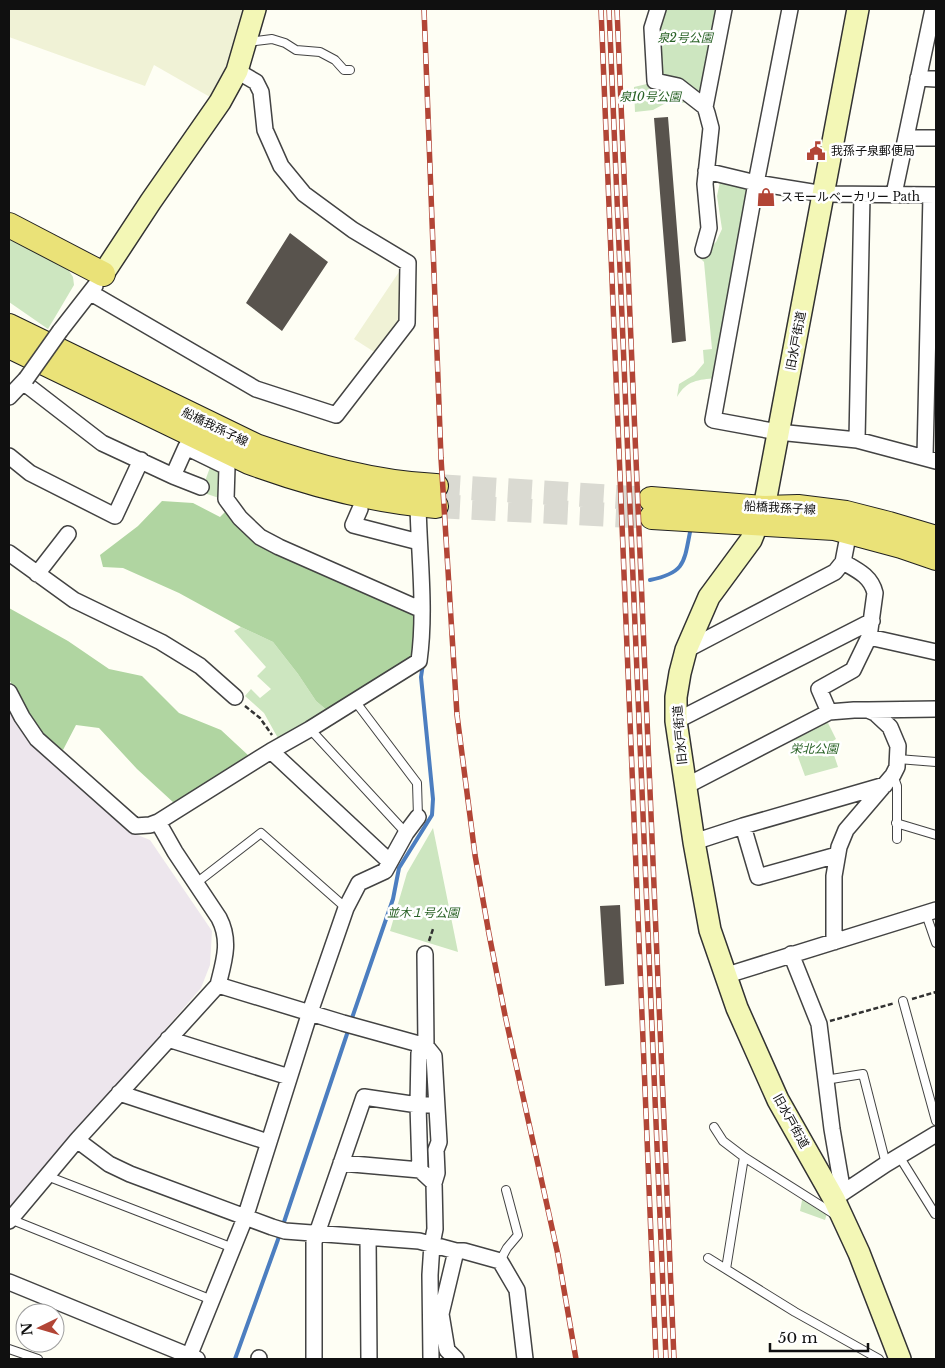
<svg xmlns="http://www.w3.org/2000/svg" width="945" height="1368" font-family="'Libre Baskerville','Noto Sans JP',serif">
  <rect width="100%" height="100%" fill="#fefef4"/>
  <path fill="#ede6ed" d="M9 707 27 739 133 833 150 840 212 931 210 965 201 988 9 1210Z"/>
  <path fill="#f0f2d6" d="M9 9H244L243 22 231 56 210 97 154 65 145 86 9 37Z
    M403 266 402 324 379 355 354 339Z"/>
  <path fill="#cde6c0" d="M663 9H717L702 91 697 93 659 74 657 28Z
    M651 83 676 90 694 102 664 104 653 110 635 112 634 87Z
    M720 182 747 187 750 192 716 378C698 380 687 380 677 397L679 384 694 375 704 363 703 350 712 349 704 262 700 258 703 253 716 242 722 229 717 196Z
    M9 239 67 268 73 277 74 285 48 329 9 302Z
    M212 462 223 467 222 499 201 492Z
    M241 627 273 642 298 674 316 701 329 712 279 740 264 713 245 696 251 689 260 698 271 689 257 676 266 667 234 631Z
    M826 719 836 739 830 743 838 767 805 776 791 738Z
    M433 828 458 952 390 931 407 873Z
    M803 1195 828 1210 825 1220 800 1211Z"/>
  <path fill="#b0d5a1" d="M162 501 193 503 220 517 228 509 236 520 416 612 412 661 329 712 316 701 298 674 273 642 241 627 179 593 123 568 103 567 100 555 138 526Z
    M9 608 68 641 109 669 142 676 179 713 221 730 249 756 174 803 137 769 99 728 76 725 63 750 40 733 22 705 9 679Z"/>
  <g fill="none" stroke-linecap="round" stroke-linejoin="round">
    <path stroke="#4c7ec0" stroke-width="4" d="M650 580C684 573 684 564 690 532
      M351 1021 393 899 399 868 432 815 433 799 421 677 423 664
      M282 1228 349 1028
      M235 1359 280 1234"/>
  </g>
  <path fill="#58534d" d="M668 117 686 341 672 343 654 118Z
    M290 233 328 262 282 331 246 303Z
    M620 905 624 984 605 986 600 906Z"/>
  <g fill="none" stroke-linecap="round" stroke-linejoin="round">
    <path stroke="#dadad2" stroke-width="24" stroke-dasharray="24 12" stroke-linecap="butt" d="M436 486 651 499
      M436 506 652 517"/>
    <g stroke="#434343" stroke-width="10">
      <path id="lane" d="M248 42 272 39 285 43 296 50 320 52 335 60 344 70H350
        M355 701 417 783 418 817
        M310 729 406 833
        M898 759 936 762
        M893 775 897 786V839
        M896 823 936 835
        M195 884 261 833 346 908
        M926 914 936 943
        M903 1001 936 1121
        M825 1080 863 1074 886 1164
        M714 1127 723 1141 744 1157
        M899 1156 935 1214
        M47 1176 233 1248
        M10 1219 212 1300
        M708 1258 795 1312 879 1359
        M500 1261 507 1248 518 1235 506 1190
        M726 1269 744 1157 834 1214
        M9 1349 38 1359"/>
    </g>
    <g stroke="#434343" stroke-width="18">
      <path id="street" d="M658 9 652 28 655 81 678 86 705 107 707 113 711 128 705 184 709 228 703 250
        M790 9 756 183 713 420 778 432 857 440 936 461
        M918 78 936 79
        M705 107 724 9
        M906 138H936
        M706 171 756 183 824 194 936 195
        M894 194 933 9
        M91 293 256 389 336 415 407 323 408 263 353 230 304 194 281 166 265 130 261 92 256 82 237 71
        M60 331 95 286
        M23 382 102 443 173 476 186 447 227 467 226 499 240 518 260 537 279 547 422 610
        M9 397 26 379
        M857 440 862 195
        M9 456 30 473 115 516 141 460
        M925 457 931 195
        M173 476 201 487
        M360 509 353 525 419 542
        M9 553 74 600 161 642 200 666 235 697
        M843 562 849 531
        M37 574 68 534
        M869 637 936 652
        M686 650 835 572 843 562C857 570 871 576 875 593L869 637 853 670 819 689 829 712
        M9 692 22 717 37 739 135 826 150 825 158 822 271 751 310 729 419 661C426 610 419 556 418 505
        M868 710 936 709
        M676 721 872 621
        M271 751 390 862
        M686 786 829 712 854 710H868L875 713 890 727 898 746 897 767 893 775 846 830 839 847 834 876V942
        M743 826 758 877 837 855
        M694 842 743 826 885 785
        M425 954 426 1046 419 1053 418 1105 420 1170 434 1183
        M791 954 819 1024 832 1129 843 1193
        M724 976 936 910
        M218 985 343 1023 426 1046 434 1056 439 1142 436 1150 437 1173 434 1183 435 1229 432 1244 430 1275 431 1359
        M168 1039 289 1077
        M119 1093 268 1142
        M77 1140 109 1164 130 1174 272 1227 285 1231 419 1241 456 1251H464L500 1261 517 1290 525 1359
        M341 1163 420 1170
        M835 1198 886 1164 936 1134
        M9 1221 77 1140 218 985C224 961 231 941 219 918L175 852 158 822
        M368 1237 369 1359
        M9 1282 197 1359
        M188 1359 245 1218 310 1012 346 908 359 883 385 871 406 833 418 817
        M259 1359V1358
        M314 1359V1242L364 1097 418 1105H436
        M456 1359 447 1350 441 1314 456 1251"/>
    </g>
    <g stroke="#323232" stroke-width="24">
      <path id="secondary" d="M858 9 764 508 751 540 709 597 686 650 680 673 676 697V721L694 842 710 930 737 1008 778 1100 834 1199 859 1253 900 1359
        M103 274 151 201 220 102 237 71 255 9"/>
    </g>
    <g stroke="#212121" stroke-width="26">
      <path id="primary" d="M9 225 103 274
        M9 326 256 446C314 466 374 483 436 486
        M9 346 249 462C309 484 372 501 436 506
        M651 499 764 508 798 507 846 513 889 524 936 538
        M652 517 834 528 901 546 936 558"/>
    </g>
    <path stroke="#323232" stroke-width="2.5" stroke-dasharray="5 2.5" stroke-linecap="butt" d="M245 706 260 718 272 735
      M429 941 433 929
      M912 999 936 992
      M830 1021 895 1003"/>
    <use href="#lane" stroke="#fff" stroke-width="8"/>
    <use href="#street" stroke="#fff" stroke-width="15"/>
    <use href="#secondary" stroke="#f3f7b6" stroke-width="21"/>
    <use href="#primary" stroke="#eae278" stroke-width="24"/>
    <g stroke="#b24536" stroke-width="5.5">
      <path id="rail" d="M424 9 441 458 457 715 475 855 489 934 505 1015 558 1255 576 1359
        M601 9 656 1359
        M609 9 666 1359
        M617 9 674 1359"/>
    </g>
    <use href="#rail" stroke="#fff" stroke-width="4" stroke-dasharray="11" stroke-linecap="butt"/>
    <g stroke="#434343" stroke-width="18" stroke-linecap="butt">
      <path id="street-bridge" d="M26 379 60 331"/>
    </g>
    <use href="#street-bridge" stroke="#fff" stroke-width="15"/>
  </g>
  <defs>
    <g id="civic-bare" transform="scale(1.5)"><path d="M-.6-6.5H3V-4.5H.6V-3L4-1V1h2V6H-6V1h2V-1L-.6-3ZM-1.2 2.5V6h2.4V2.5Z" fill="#b24536" stroke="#fff" stroke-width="2.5" paint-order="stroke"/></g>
    <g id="shop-bare" transform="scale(1.5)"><path d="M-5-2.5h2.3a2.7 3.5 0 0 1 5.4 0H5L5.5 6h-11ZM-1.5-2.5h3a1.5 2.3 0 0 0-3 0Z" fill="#b24536" stroke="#fff" stroke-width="2.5" paint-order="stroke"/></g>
  </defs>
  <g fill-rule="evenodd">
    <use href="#civic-bare" x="816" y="151"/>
    <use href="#shop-bare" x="766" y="197"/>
  </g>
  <g text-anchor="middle" stroke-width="5" stroke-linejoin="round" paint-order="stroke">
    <g font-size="12" font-style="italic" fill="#296226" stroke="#fff">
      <text x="685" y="42">泉2号公園</text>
      <text x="650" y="101">泉10号公園</text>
      <text x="814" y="753">栄北公園</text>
      <text x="423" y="917">並木１号公園</text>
    </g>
    <g font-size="12" fill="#101010" stroke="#fff" text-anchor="start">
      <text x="831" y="155">我孫子泉郵便局</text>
      <text x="781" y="201">スモールベーカリー Path</text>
    </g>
    <g font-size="12" fill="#101010" stroke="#fff">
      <text transform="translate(796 341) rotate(-79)" y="4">旧水戸街道</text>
      <text transform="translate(215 427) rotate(26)" y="4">船橋我孫子線</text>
      <text transform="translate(780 508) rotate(3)" y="4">船橋我孫子線</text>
      <text transform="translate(680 735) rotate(-95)" y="4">旧水戸街道</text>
      <text transform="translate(791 1121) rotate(61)" y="4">旧水戸街道</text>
    </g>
  </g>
  <rect width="945" height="1368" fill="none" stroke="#101010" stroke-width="20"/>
  <g transform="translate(40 1328) rotate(265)"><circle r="24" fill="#ffffff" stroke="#9f9f9f"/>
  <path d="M0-4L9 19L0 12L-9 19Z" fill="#b24536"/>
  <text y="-8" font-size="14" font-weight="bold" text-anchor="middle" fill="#101010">N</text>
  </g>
  <path d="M770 1343v8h98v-8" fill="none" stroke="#101010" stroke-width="2.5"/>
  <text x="778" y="1343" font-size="15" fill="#101010" stroke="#ffffff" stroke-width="4" paint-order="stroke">50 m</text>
</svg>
